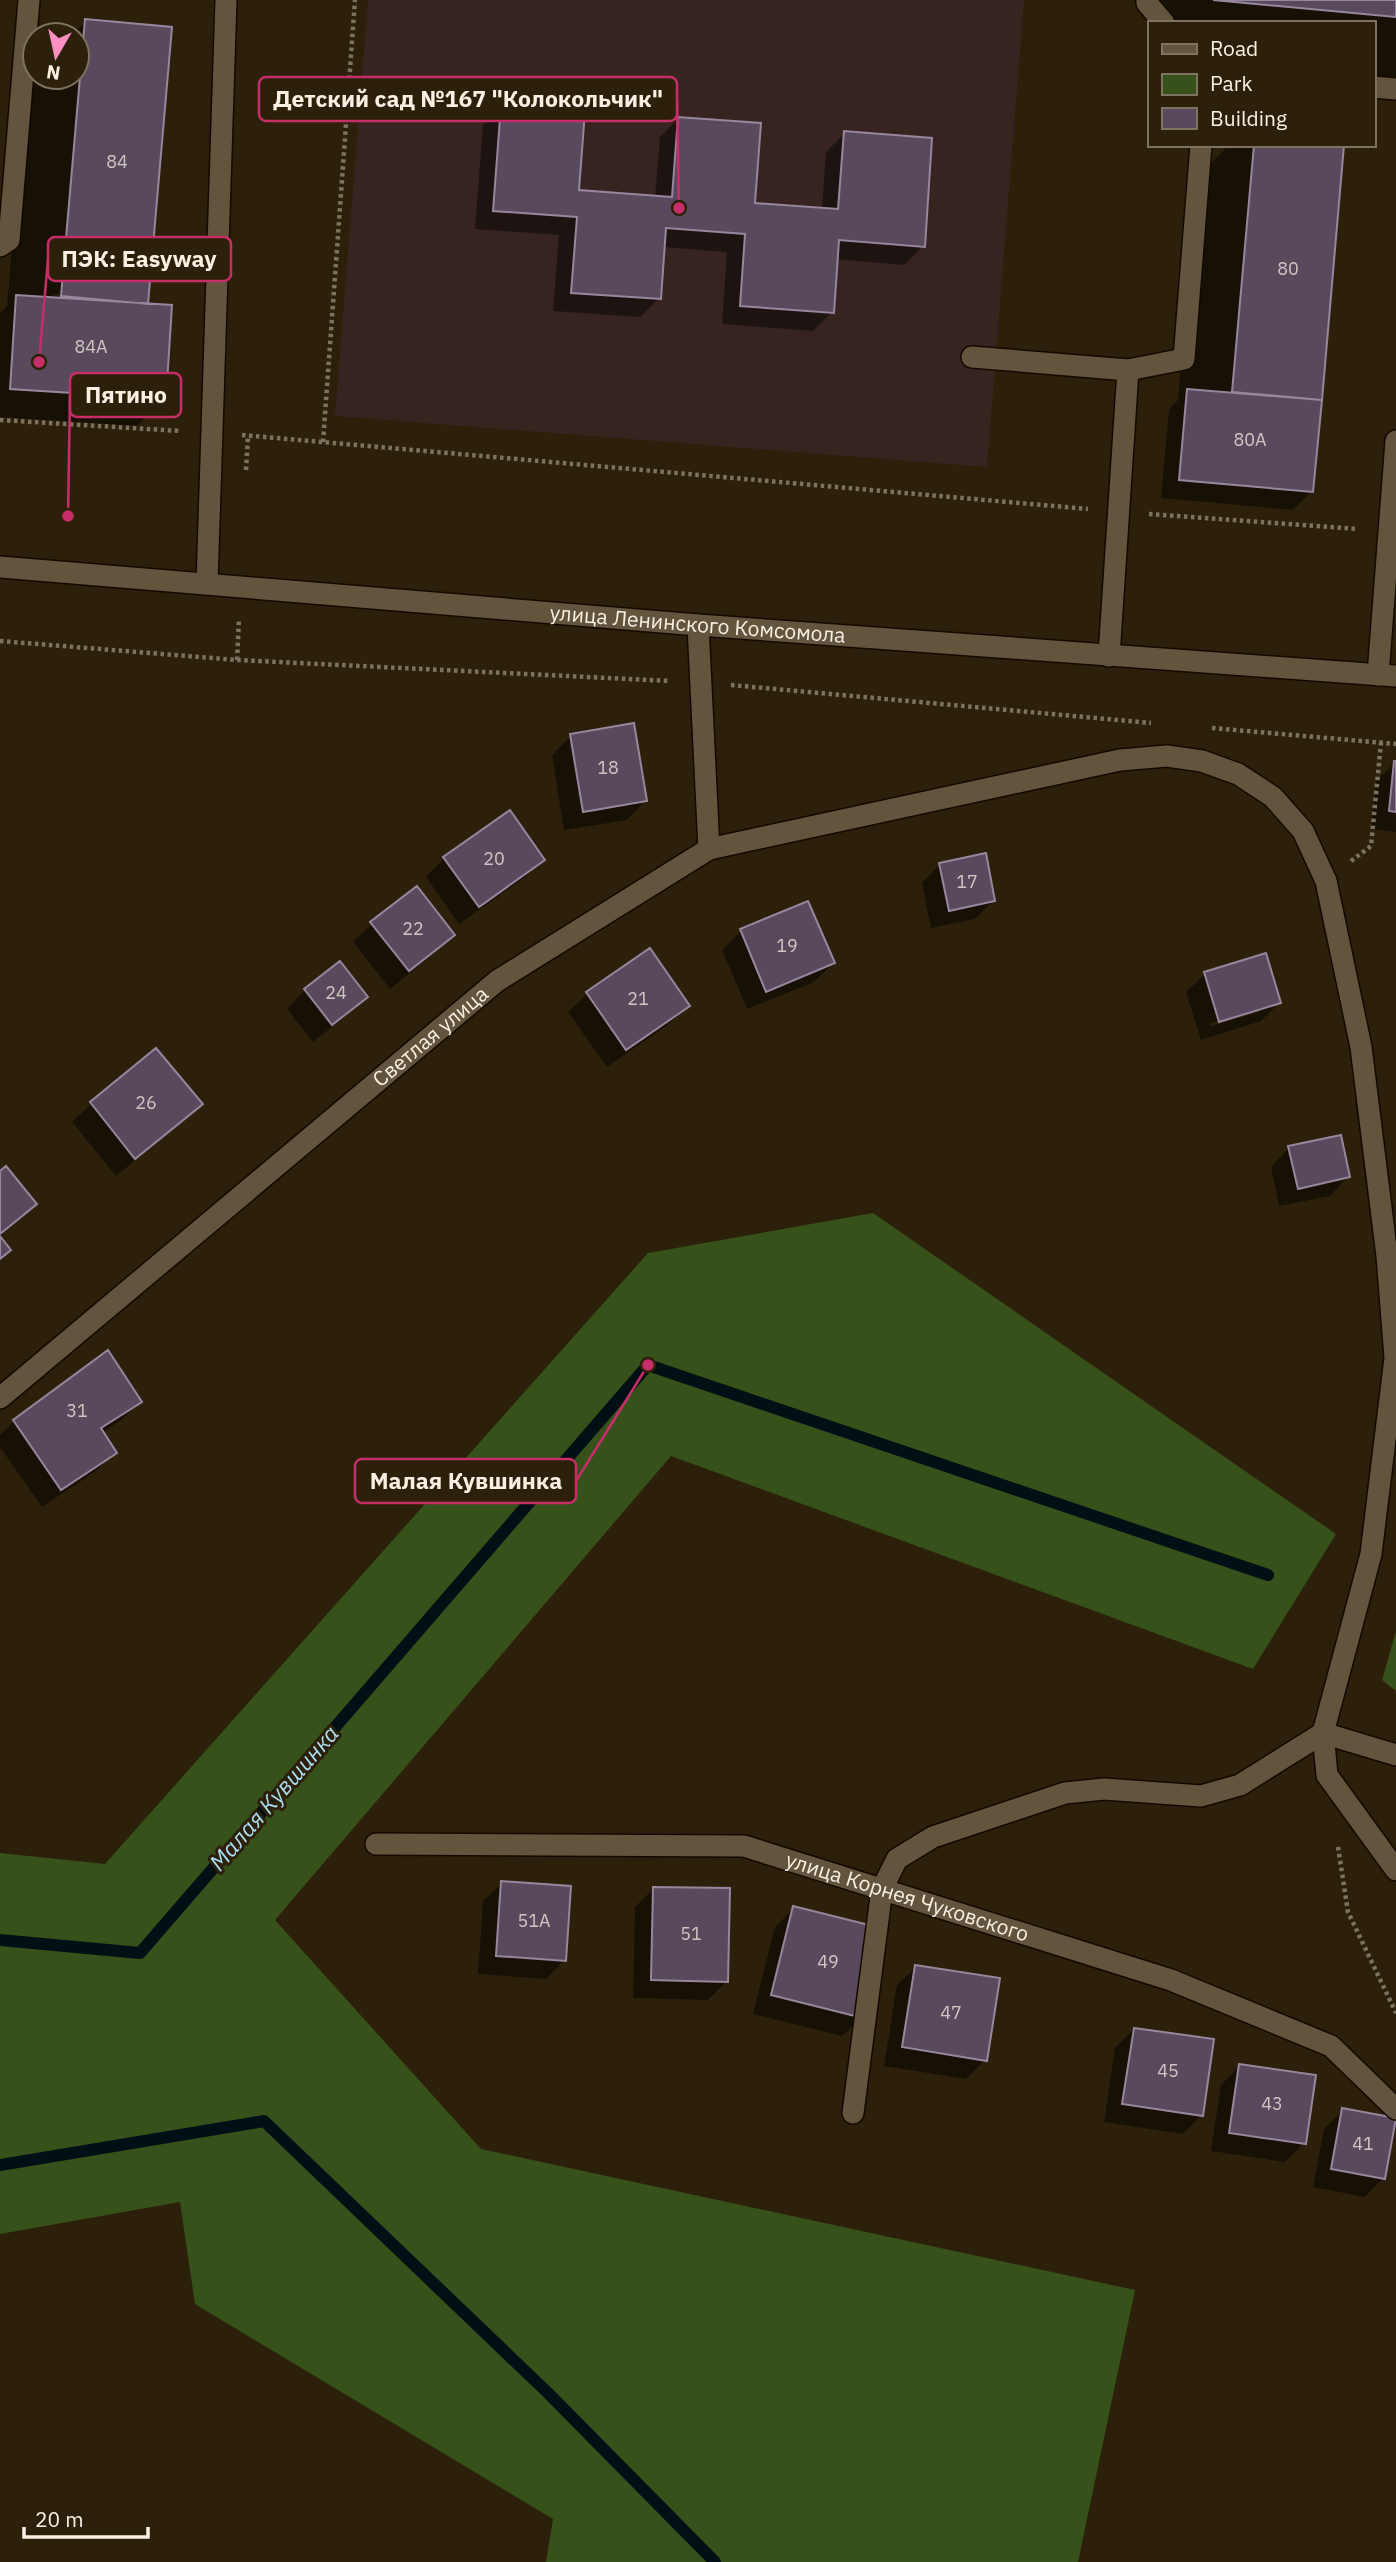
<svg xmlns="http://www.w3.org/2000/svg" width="1396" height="2562" font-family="'IBM Plex Sans',sans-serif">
  <rect width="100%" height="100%" fill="#2c200a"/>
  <path fill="#372420" d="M368 0H1024L987 467 335 416Z"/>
  <path fill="#37511a" d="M873 1213 1336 1534 1253 1669 671 1456 275 1920 481 2149 1135 2290 1078 2562H546L553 2519 195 2304 180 2202 0 2234V1853L105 1864 648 1253Z
    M1396 1631V1691L1382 1680Z"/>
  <path fill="#0007" fill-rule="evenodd" d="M1156 0H1396V81L1373 79V23H1154Z
    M86 21 165 398 137 426 0 417V313L7 306 26 81 35 72V77H77V35H72ZM53 294 95 297V301L53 297Z
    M501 107 577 191 655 197 660 137 678 119 753 204 822 210 826 152 845 133 923 246 904 265 836 259 832 312 813 331 722 324 727 252 663 247 659 298 640 317 553 311 559 235 475 229 483 125Z
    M1229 145H1342L1312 491 1293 510 1161 498 1169 409 1178 400 1197 177Z
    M571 736 645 801 627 820 564 830 552 755Z
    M1395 763 1396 832 1371 829 1376 781Z
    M444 858 543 860 524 878 459 924 426 877Z
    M940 864 994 900 975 919 931 928 922 883Z
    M807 903 833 963 814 982 747 1009 722 950 741 931Z
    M372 924 453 935 434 953 390 989 353 942Z
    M650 951 688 1006 669 1024 607 1067 568 1012 587 994Z
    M1205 974 1279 1003 1261 1021 1201 1040 1186 992ZM1259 1008V1012L1211 1026 1210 1023Z
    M305 990 366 996 347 1015 313 1042 287 1009Z
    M156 1051 200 1104 182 1122 116 1176 72 1122 91 1104Z
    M1289 1148 1348 1177 1330 1196 1279 1206 1271 1167Z
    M0 1173 35 1204 0 1236Z
    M108 1353 140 1402 121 1420 102 1433 114 1453 96 1471 42 1507 0 1447V1435L14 1421Z
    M502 1883 564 1960 546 1979 478 1974 483 1901Z
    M654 1888 727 1981 708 2000 633 1998 635 1907Z
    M794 1908 861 2018 842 2036 753 2014 775 1927Z
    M916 1967 985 2060 966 2079 884 2066 897 1985Z
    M1134 2029 1201 2115 1183 2134 1104 2122 1115 2048Z
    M1240 2066 1304 2143 1285 2162 1211 2151 1221 2085Z
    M1343 2110 1383 2178 1365 2197 1313 2187 1324 2129Z"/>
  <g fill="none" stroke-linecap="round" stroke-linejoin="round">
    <path stroke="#020f15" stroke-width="12" d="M0 1940 140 1953 648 1365 1268 1575
      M0 2165 264 2121 548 2393 715 2562"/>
  </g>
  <path fill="#58495d" stroke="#97869d" stroke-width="2" d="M1213 0H1396V17Z
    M85 19 172 27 148 304 61 296Z
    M501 105 585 111 579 190 672 197 678 117 761 123 755 203 838 209 844 131 932 138 925 247 839 240 834 313 740 306 745 234 666 228 661 299 571 293 577 217 493 211Z
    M1254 145H1344L1322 400 1232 392Z
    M16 295 172 305 166 399 10 389Z
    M1187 389 1322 400 1313 492 1179 480Z
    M634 723 647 801 583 812 570 734Z
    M1394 761H1396V812L1389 811Z
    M510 810 545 860 479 907 443 857Z
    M986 853 995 901 949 911 939 863Z
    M417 886 455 935 409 971 370 922Z
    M808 901 835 963 766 992 740 929Z
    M650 948 690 1006 626 1050 586 992Z
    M1266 953 1281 1003 1219 1022 1204 972Z
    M340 961 368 997 332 1025 304 989Z
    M156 1048 203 1104 135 1159 90 1102Z
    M1341 1135 1350 1177 1298 1189 1288 1146Z
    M6 1166 37 1204 0 1234V1171Z
    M0 1236 11 1250 0 1259Z
    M108 1350 142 1402 101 1428 117 1453 61 1490 13 1420Z
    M501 1881 571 1886 566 1961 496 1956Z
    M653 1887 730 1888 728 1982 651 1980Z
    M793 1906 885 1929 863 2018 771 1995Z
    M915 1965 1000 1978 987 2061 902 2047Z
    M1134 2028 1214 2039 1203 2116 1122 2104Z
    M1239 2064 1316 2075 1306 2144 1229 2133Z
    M1342 2108 1396 2118 1385 2179 1331 2169Z"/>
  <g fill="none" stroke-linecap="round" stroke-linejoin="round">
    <g stroke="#140900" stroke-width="24">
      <g id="service">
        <path d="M1147 0V3L1164 23"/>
        <path d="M1373 87 1396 89"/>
        <path d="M0 246 9 240 29 0"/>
        <path d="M972 357 1128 370"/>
        <path d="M207 583 226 0"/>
        <path d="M1109 656 1128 370 1184 359 1201 145"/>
        <path d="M1378 675 1396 441"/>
        <path id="s1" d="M376 1844 744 1846 1171 1980 1331 2046 1396 2109"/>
        <path d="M853 2113 882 1889 897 1859 933 1837 1065 1793 1104 1789 1201 1796 1240 1785 1323 1733 1396 1755"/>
      </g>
    </g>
    <g stroke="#140900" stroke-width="24">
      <g id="minor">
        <path d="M709 849 1120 760 1167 756 1202 761 1238 774 1273 797 1303 831 1326 881 1361 1047 1387 1256 1395 1358 1371 1554 1323 1733 1327 1775 1396 1870"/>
        <path id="s2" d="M0 1398 497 981 709 849 698 625"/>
      </g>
    </g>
    <g stroke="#140900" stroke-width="24">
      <g id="secondary">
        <path id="s3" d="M0 567 698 625 1396 676"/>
      </g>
    </g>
    <path stroke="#7c725f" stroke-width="4.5" stroke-dasharray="3.5 3.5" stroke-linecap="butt" d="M0 420 181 431
      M242 435 1088 509
      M323 442 355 0
      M246 470 248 436
      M1149 514 1357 529
      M0 641 237 660 670 681
      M237 660 239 619
      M731 685 1151 723
      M1212 728 1396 744
      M1351 861 1371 846 1381 743
      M1338 1847 1348 1912 1396 2013"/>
    <use href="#service" stroke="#62543d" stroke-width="21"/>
    <use href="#minor" stroke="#62543d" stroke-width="21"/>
    <use href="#secondary" stroke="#62543d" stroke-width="21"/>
  </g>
  <g text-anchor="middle" stroke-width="6" stroke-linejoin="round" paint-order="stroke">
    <g font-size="18" fill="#d0c6c2">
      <text x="117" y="168">84</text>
      <text x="1288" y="275">80</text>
      <text x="91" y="353">84А</text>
      <text x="1250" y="446">80А</text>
      <text x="608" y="774">18</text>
      <text x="494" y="865">20</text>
      <text x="967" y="888">17</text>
      <text x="413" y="935">22</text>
      <text x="787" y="952">19</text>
      <text x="336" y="999">24</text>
      <text x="638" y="1005">21</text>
      <text x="146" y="1109">26</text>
      <text x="77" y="1417">31</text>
      <text x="534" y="1927">51А</text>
      <text x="691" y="1940">51</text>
      <text x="828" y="1968">49</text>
      <text x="951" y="2019">47</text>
      <text x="1168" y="2077">45</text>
      <text x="1272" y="2110">43</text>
      <text x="1363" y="2150">41</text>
    </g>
    <g font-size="21" fill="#f8f0e3" stroke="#2c200a">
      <text dy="7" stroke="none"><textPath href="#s3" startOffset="700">улица Ленинского Комсомола</textPath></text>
      <text dy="7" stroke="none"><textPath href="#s2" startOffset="562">Светлая улица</textPath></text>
      <text dy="7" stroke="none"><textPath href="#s1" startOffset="539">улица Корнея Чуковского</textPath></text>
    </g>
    <g font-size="23" font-style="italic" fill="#abdef4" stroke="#2c200a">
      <text transform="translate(274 1798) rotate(-49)" y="8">Малая Кувшинка</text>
    </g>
  </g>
  <path fill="none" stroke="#c72e69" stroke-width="2.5" d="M679 208L677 99M39 362L48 259M68 516L70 395M648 1365L576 1481"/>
  <g fill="#c72e69" stroke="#2c200a" stroke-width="2.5">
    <circle cx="679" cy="208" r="7"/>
    <circle cx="39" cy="362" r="7"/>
    <circle cx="68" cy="516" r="7"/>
    <circle cx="648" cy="1365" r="7"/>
  </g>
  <g fill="#2c200a" stroke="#c72e69" stroke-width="2.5">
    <rect x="259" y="77" width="418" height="44" rx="7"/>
    <rect x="48" y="237" width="183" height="44" rx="7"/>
    <rect x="70" y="373" width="111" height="44" rx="7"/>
    <rect x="355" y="1459" width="221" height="44" rx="7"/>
  </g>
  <g font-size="23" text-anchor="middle" font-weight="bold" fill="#f8f0e3">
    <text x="468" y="107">Детский сад №167 "Колокольчик"</text>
    <text x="139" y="267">ПЭК: Easyway</text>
    <text x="126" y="403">Пятино</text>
    <text x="466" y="1489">Малая Кувшинка</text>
  </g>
  <rect x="1148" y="21" width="228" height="126" fill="#2c200a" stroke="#7e7361" stroke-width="2"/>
  <rect x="1162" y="44" width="35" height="10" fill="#62543d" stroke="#7e7361" stroke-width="2"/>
  <text x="1210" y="56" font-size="21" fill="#f8f0e3">Road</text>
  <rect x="1162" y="74" width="35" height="21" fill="#37511a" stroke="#7e7361" stroke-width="2"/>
  <text x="1210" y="91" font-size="21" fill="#f8f0e3">Park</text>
  <rect x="1162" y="108" width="35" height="21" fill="#58495d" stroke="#7e7361" stroke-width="2"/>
  <text x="1210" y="126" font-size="21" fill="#f8f0e3">Building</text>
  <g transform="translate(56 56) rotate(189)"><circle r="33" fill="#2c200a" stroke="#7e7361" stroke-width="2"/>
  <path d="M0-5L12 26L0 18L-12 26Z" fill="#fc8fc2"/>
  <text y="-10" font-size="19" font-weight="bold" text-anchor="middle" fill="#f8f0e3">N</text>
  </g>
  <path d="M24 2527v10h124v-10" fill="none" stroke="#f8f0e3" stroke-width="3.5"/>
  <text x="35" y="2527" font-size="21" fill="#f8f0e3" stroke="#2c200a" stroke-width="5" paint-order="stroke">20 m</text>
</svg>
